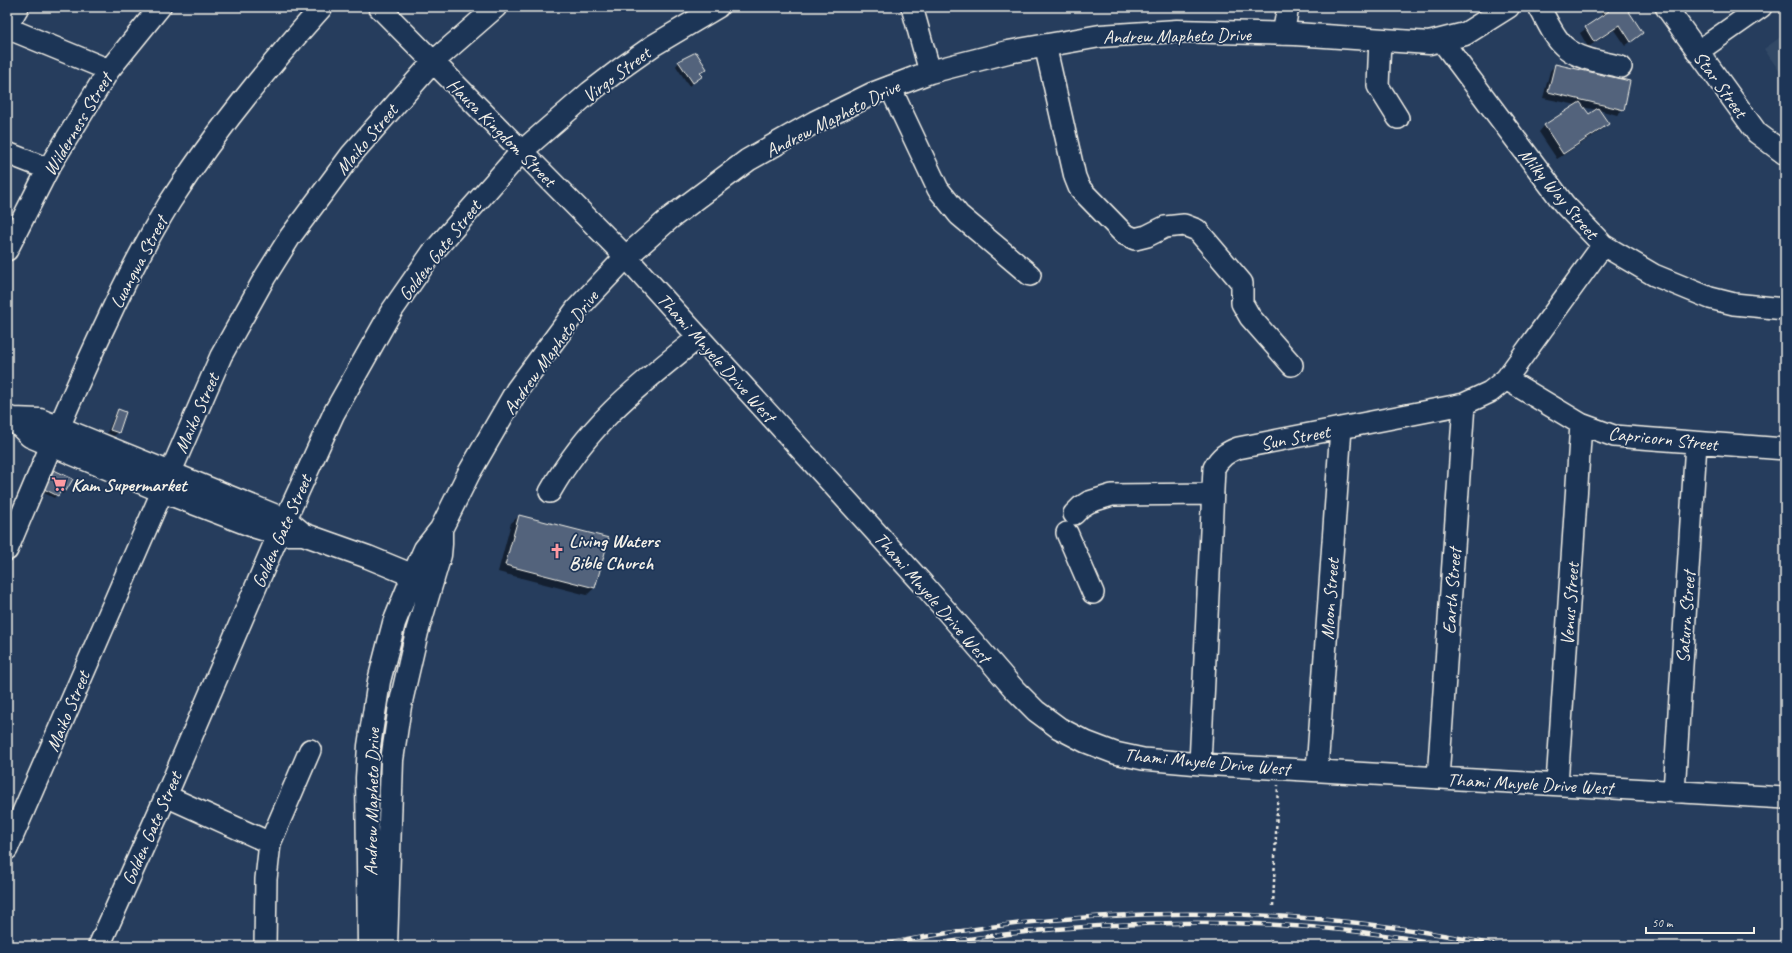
<svg xmlns="http://www.w3.org/2000/svg" width="1792" height="953" font-family="Caveat,sans-serif">
  <rect width="100%" height="100%" fill="#263d5d"/>
  <filter id="ink" filterUnits="userSpaceOnUse"><feTurbulence type="fractalNoise" baseFrequency=".025" numOctaves="2"/><feDisplacementMap in="SourceGraphic" scale="8" xChannelSelector="R" yChannelSelector="G"/><feConvolveMatrix kernelMatrix="1 2 1 2 8 2 1 2 1" color-interpolation-filters="sRGB"/></filter>
  <g filter="url(#ink)">
    <path fill="#334966" d="M1785 34V79L1764 49Z"/>
    <path fill="#0007" fill-rule="evenodd" d="M1602 7H1625L1642 33 1625 46 1614 30 1588 47 1580 33 1603 16 1599 10Z
      M679 62 705 69 700 74 701 76 689 86 676 66Z
      M1555 65 1623 109 1617 115 1599 110 1608 124 1602 130 1557 159 1539 132 1544 126 1577 105 1543 98 1550 71ZM1582 107 1597 110 1588 116Z
      M118 410V432L114 436 107 433 115 414Z
      M55 471 66 491 62 494 59 492 54 498 42 492Z
      M519 516 594 588 587 595 498 572 511 523Z"/>
    <path fill="#52647b" stroke="#f4f1e8" d="M1606 7H1626L1643 33 1631 42 1620 25 1594 42 1585 27 1609 11Z
      M696 52 707 69 700 73 703 76 693 83 678 61Z
      M1555 64 1630 81 1624 110 1548 92Z
      M1580 102 1589 114 1598 108 1609 124 1563 154 1544 125Z
      M118 409 126 412 119 433 110 430Z
      M54 470 73 479 66 491 62 489 58 496 44 489Z
      M519 515 609 538 595 588 505 565Z"/>
    <g fill="none" stroke-linecap="round" stroke-linejoin="round">
      <g stroke="#f4f1e8" stroke-width="24">
        <path id="minor" d="M379 7 626 257 923 584 1015 690 1036 711 1059 728 1086 742 1115 753 1143 759 1200 764 1785 798
          M912 7 930 72
          M1539 7C1547 20 1554 39 1566 48 1581 60 1603 62 1621 67
          M1666 7 1757 133 1785 154
          M7 26 18 7
          M7 28 109 70
          M1283 34 1288 7
          M1380 40 1378 86 1398 118
          M1442 41 1564 204 1603 245 1654 275 1710 298 1734 304 1785 309
          M1045 45 1075 177 1079 187 1084 193 1124 234 1135 239 1147 236 1165 227 1184 225 1197 230 1242 283V303L1250 317 1292 365
          M1697 52 1761 7
          M890 87 938 189 959 215 1030 275
          M7 153 48 169
          M7 250 48 169 109 70 160 7
          M1506 379 1581 424 1614 436 1785 449
          M550 492C588 424 639 385 699 337
          M1074 514 1081 507 1089 502 1112 495 1213 494
          M1067 533 1093 593
          M7 550C39 474 70 398 106 323 125 282 146 241 170 202 215 132 267 68 322 7
          M1200 764 1214 468C1220 457 1227 452 1238 448L1464 404 1490 392 1506 379 1603 245
          M1317 770 1341 428
          M1438 778 1464 404
          M1557 784 1581 424
          M1674 792 1696 443
          M166 796 270 843
          M7 849 221 356 265 277 290 237 351 155 433 62 496 7
          M99 946 166 796 273 547 334 413 391 312 432 253 522 151 590 92 620 69 654 45 718 7
          M265 946 266 879 270 843 310 750"/>
      </g>
      <g stroke="#f4f1e8" stroke-width="25">
        <path id="major" d="M7 417 13 419 40 420 286 520 303 534
          M13 419 30 436 162 491 256 527 279 534H303L368 557 431 583
          M369 946 367 778 369 746 379 681 394 623 413 576 425 549 441 529 469 473 517 390 577 309 626 257 669 219 748 160 815 122 872 94 930 72 953 66 1008 52 1100 36 1177 31 1295 34 1429 43 1465 34 1508 7
          M386 946 392 760 400 706 417 632 440 555 441 544V529"/>
      </g>
      <path stroke="#f4f1e8" stroke-width="2.5" stroke-dasharray="3 3" stroke-linecap="butt" d="M1273 906 1278 785
        M1271 946V939"/>
      <use href="#minor" stroke="#1d3557" stroke-width="21"/>
      <use href="#major" stroke="#1d3557" stroke-width="22"/>
      <g stroke="#f4f1e8" stroke-width="4.5">
        <path id="rail" d="M876 946C1081 904 1294 902 1499 946
          M922 946C1098 917 1278 913 1453 946"/>
      </g>
      <use href="#rail" stroke="#1d3557" stroke-width="3" stroke-dasharray="9" stroke-linecap="butt"/>
    </g>
  </g>
  <defs>
    <g id="supermarket-bare" transform="scale(1.2)"><path d="M-6-5.5h2.5l.6 2H6L4.5 2H-2.5L-4.4-4H-6ZM-1.5 3.2a1.3 1.3 0 1 0 .1 0ZM3 3.2a1.3 1.3 0 1 0 .1 0Z" fill="#ff9aa2" stroke="#1d3557" stroke-width="2.5" paint-order="stroke"/></g>
    <g id="church-bare" transform="scale(1.2)"><path d="M-1.2-6h2.4v3.5h3.3v2.4h-3.3V6h-2.4V-.1h-3.3v-2.4h3.3Z" fill="#ff9aa2" stroke="#1d3557" stroke-width="2.5" paint-order="stroke"/></g>
  </defs>
  <g fill-rule="evenodd">
    <use href="#supermarket-bare" x="59" y="484"/>
    <use href="#church-bare" x="557" y="551"/>
  </g>
  <g text-anchor="middle" stroke-width="3.5" stroke-linejoin="round" paint-order="stroke">
    <g font-size="19" fill="#f4f1e8" stroke="#1d3557">
      <text transform="translate(1177 35) rotate(-1)" y="7">Andrew Mapheto Drive</text>
      <text transform="translate(616 74) rotate(-37)" y="7">Virgo Street</text>
      <text transform="translate(1721 84) rotate(54)" y="7">Star Street</text>
      <text transform="translate(832 118) rotate(-27)" y="7">Andrew Mapheto Drive</text>
      <text transform="translate(77 124) rotate(-59)" y="7">Wilderness Street</text>
      <text transform="translate(502 132) rotate(45)" y="7">Hausa Kingdom Street</text>
      <text transform="translate(366 139) rotate(-50)" y="7">Maiko Street</text>
      <text transform="translate(1559 193) rotate(50)" y="7">Milky Way Street</text>
      <text transform="translate(439 250) rotate(-52)" y="7">Golden Gate Street</text>
      <text transform="translate(138 262) rotate(-62)" y="7">Luangwa Street</text>
      <text transform="translate(550 352) rotate(-54)" y="7">Andrew Mapheto Drive</text>
      <text transform="translate(717 357) rotate(48)" y="7">Thami Mnyele Drive West</text>
      <text transform="translate(196 413) rotate(-66)" y="7">Maiko Street</text>
      <text transform="translate(1295 437) rotate(-11)" y="7">Sun Street</text>
      <text transform="translate(1663 438) rotate(6)" y="7">Capricorn Street</text>
      <text transform="translate(281 531) rotate(-66)" y="7">Golden Gate Street</text>
      <text transform="translate(1451 591) rotate(-86)" y="7">Earth Street</text>
      <text transform="translate(933 597) rotate(49)" y="7">Thami Mnyele Drive West</text>
      <text transform="translate(1329 599) rotate(-86)" y="7">Moon Street</text>
      <text transform="translate(1569 604) rotate(-86)" y="7">Venus Street</text>
      <text transform="translate(1685 617) rotate(-86)" y="7">Saturn Street</text>
      <text transform="translate(67 711) rotate(-67)" y="7">Maiko Street</text>
      <text transform="translate(1207 761) rotate(5)" y="7">Thami Mnyele Drive West</text>
      <text transform="translate(1530 783) rotate(3)" y="7">Thami Mnyele Drive West</text>
      <text transform="translate(371 802) rotate(-89)" y="7">Andrew Mapheto Drive</text>
      <text transform="translate(151 828) rotate(-66)" y="7">Golden Gate Street</text>
    </g>
    <g font-size="19" font-weight="bold" fill="#f4f1e8" stroke="#1d3557" text-anchor="start">
      <text x="71" y="491">Kam Supermarket</text>
      <text x="569" y="547">Living Waters<tspan x="569" dy="22">Bible Church</tspan></text>
    </g>
  </g>
  <rect width="1792" height="953" fill="none" stroke="#1d3557" stroke-width="24"/>
  <rect x="12" y="12" width="1768" height="929" fill="none" stroke="#f4f1e8" stroke-width="1.5" filter="url(#ink)"/>
  <path d="M1646 927v6h108v-6" fill="none" stroke="#f4f1e8" stroke-width="2"/>
  <text x="1652" y="927" font-size="12" fill="#f4f1e8" stroke="#1d3557" stroke-width="3" paint-order="stroke">50 m</text>
</svg>
